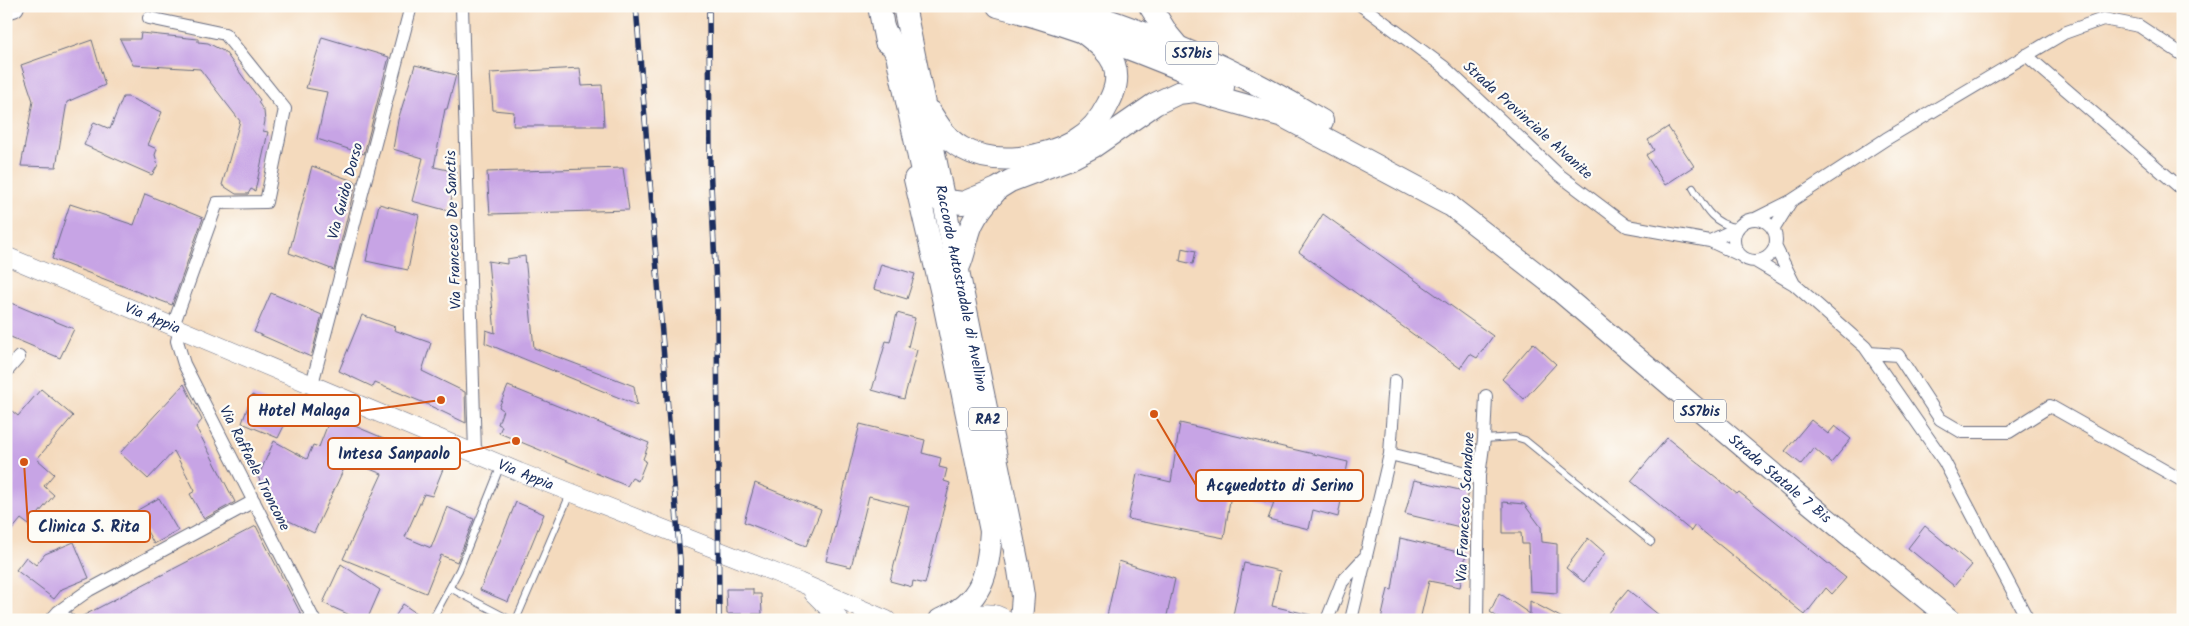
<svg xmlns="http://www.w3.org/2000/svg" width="2189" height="626" font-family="Kalam,sans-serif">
  <rect width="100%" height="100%" fill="#fdfcf7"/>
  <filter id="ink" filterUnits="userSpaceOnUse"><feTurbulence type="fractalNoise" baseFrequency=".02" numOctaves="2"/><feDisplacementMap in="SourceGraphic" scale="10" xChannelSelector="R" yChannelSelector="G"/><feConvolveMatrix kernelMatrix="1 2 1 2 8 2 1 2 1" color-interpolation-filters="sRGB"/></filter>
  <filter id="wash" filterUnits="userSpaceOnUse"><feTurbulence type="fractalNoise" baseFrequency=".0096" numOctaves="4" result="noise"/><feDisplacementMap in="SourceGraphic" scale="20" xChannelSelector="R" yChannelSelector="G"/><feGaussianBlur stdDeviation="1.12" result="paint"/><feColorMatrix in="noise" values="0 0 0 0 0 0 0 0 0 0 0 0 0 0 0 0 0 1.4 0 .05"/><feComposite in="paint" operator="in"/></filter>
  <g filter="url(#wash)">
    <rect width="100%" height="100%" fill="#f4dabd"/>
    <g id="blocks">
      <path fill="#c7a4e5" d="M141 33 198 39V42L208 43 225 52 260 100 258 102 264 111 265 121 263 131 268 132 255 191 251 189 248 194H236L222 185 240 121 200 69 133 65 120 39H140Z
        M322 37 389 57 364 154 317 139 327 92 306 88Z
        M92 40 105 85 67 102 56 167 21 166 33 101 21 65Z
        M415 65 456 75 447 109H445L434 167 457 172 449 211 412 201 423 158 393 149 398 120Z
        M580 68 582 86 602 85 604 126H513L514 112 493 110 490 73Z
        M123 97H128L162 112 148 145 157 149 155 155 158 165 152 175 84 145 94 122 110 129Z
        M1668 127 1694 166 1665 185 1646 155 1654 150 1648 140Z
        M312 166 356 182 334 270 289 253Z
        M623 168 629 210 490 214 487 172Z
        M145 194 203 218 172 305 52 259 70 204 134 225Z
        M379 204 419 215 408 270 366 261Z
        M1323 214 1493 336 1477 358 1470 354 1460 368 1299 252Z
        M1182 248 1196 251 1193 264 1180 261Z
        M525 256 534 348 634 386 637 405 485 343 486 330 495 333 488 261 507 264V259Z
        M881 264 915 274 907 299 874 289Z
        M271 293 322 315 311 357 254 332Z
        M6 301 74 329 60 358 6 335Z
        M897 313 915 318 908 347 917 350 904 399 872 390 886 341 890 342Z
        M362 315 395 327 394 330 431 343 422 371 465 392 466 423 422 402 375 383 373 387 339 371Z
        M1533 343 1556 364 1524 399 1502 379Z
        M184 384 202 420 196 427 235 502 204 519 190 494 195 491 174 451 148 479 120 453Z
        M508 386 649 443 643 459 646 461 638 481 632 478 627 486 499 433 502 426 498 424 503 410 499 407Z
        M41 389 73 416 37 459 54 474 44 486 54 495 29 525 21 519 6 537V406L18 416Z
        M252 395 291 412 278 438 242 423Z
        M331 416 445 464 432 496 424 494 405 537 431 548 447 507 474 519 457 562 441 555 426 593 343 559 382 474 348 460 314 533 283 518H278V513L258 477 274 441 307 459 313 445 319 447Z
        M1811 420 1828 434 1835 426 1851 439 1831 463 1814 448 1801 464 1785 451Z
        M1180 423 1348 462 1338 517 1313 510 1309 529 1268 519 1274 503 1231 494 1224 538 1128 519 1137 474 1171 482Z
        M860 424 925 440 922 453 941 458 939 467 947 469 944 481 950 483 925 584 913 581 912 587 890 581 909 506 869 496 851 567 826 561Z
        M1667 438 1737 494 1739 492 1846 578 1832 594 1826 588 1805 615 1695 525 1691 531 1631 481Z
        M1414 480 1469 492 1460 527 1405 514Z
        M755 483 821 510 806 546 744 522Z
        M159 498 178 531 154 544 136 511Z
        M516 502 544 514 508 602 480 590Z
        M1503 502 1524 504 1541 527 1542 542 1557 544V593L1530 591 1528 544H1522L1521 533H1503Z
        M256 526 304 620H77V619Z
        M1925 526 1972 565 1954 586 1908 548Z
        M1400 538 1466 554 1460 587 1429 581 1420 620H1381L1388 589 1392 590Z
        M1588 538 1605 553 1584 582 1566 568Z
        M74 542 89 578 62 589 54 599 16 570 26 557 36 565 45 554Z
        M1119 561 1175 579 1166 620 1107 616Z
        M1244 563 1280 571 1272 606 1311 615 1310 620H1232Z
        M341 564 380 590 367 620H361L323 603Z
        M726 589H753V594H761L762 614H727Z
        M1628 590 1665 620H1603Z
        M1499 593 1530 614V601L1566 620H1502L1490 612Z
        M403 604 426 620H393Z"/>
    </g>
  </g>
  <g filter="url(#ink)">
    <use href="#blocks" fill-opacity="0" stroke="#676b7f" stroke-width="1"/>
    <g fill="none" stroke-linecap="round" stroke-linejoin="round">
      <g stroke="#676b7f" stroke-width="8">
        <path id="lane" d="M1693 188C1704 206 1712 224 1735 227
          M1484 439 1515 437 1525 440 1651 542
          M450 588 511 620
          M432 620 459 570 501 465
          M516 620 570 494"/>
      </g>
      <g stroke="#676b7f" stroke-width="14">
        <path id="street" d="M462 6 475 453
          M1362 6 1444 67 1558 174 1627 226 1710 241
          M149 18 225 34 285 109 266 202 217 203 173 326
          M2026 55 2183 190
          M1791 201 1886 139 2064 33 2103 19 2139 26 2183 55
          M1755 219 1791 201 1773 230
          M1734 240a21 21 0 1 1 42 0a21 21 0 1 1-42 0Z
          M1738 228 1710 241 1740 255
          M1775 246 1794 284
          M1755 261 1794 284 1865 347 1944 461 2028 620
          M180 329 177 341 184 364 314 620
          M1869 353 1898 355 1940 419 1962 432H2009L2050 406 2183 481
          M6 372 19 357
          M312 384 411 6
          M1390 454 1479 476
          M58 612 69 620
          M51 620 58 612 89 590 254 501
          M1327 620 1342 582 1366 556
          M1351 620 1390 454 1395 381
          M1477 620 1479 476 1484 439 1486 396"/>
      </g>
      <g stroke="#676b7f" stroke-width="19">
        <g id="secondary">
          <path id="s1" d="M6 256 519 472 799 582 887 620"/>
          <path d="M813 593 840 620"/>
          <path d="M967 620C980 611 994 611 1007 620"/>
        </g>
      </g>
      <g stroke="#676b7f" stroke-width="22">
        <g id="primary">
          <path id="s2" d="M1448 204 1547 281 1799 495 1951 620"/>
        </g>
      </g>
      <g stroke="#676b7f" stroke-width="24">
        <g id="highway">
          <path d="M879 6 886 42"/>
          <path id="s3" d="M904 6 1019 570 1023 596 1021 620"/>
          <path d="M998 6C1075 26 1150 55 1223 87"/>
          <path d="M1064 6C1154 33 1242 72 1322 121"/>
          <path d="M1150 6 1168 35 1178 47"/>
          <path d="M6 8 13 6"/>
          <path d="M883 27 897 55 926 190 929 195 939 200 963 203 997 189 1010 181 1073 157 1094 146 1155 104 1178 93 1195 91 1283 116 1448 204"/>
          <path d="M930 112C939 126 947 140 962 148 996 167 1044 158 1076 140 1090 132 1101 118 1108 104 1115 91 1119 79 1114 64 1108 50 1094 41 1083 32"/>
          <path d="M915 179 943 298 991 531C988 573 983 602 940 620"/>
          <path d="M959 266C965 253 966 238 972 224 978 211 987 201 996 191"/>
        </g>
      </g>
      <use href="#lane" stroke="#fff" stroke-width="6"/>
      <use href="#street" stroke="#fff" stroke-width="12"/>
      <use href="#secondary" stroke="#fff" stroke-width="18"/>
      <use href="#primary" stroke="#fff" stroke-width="20"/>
      <use href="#highway" stroke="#fff" stroke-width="22"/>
      <g stroke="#1b2f5e" stroke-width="5.5">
        <path id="rail" d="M636 6 680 560V620
          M709 12 710 164 717 306 719 620"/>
      </g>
      <use href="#rail" stroke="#fdfcf7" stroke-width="4" stroke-dasharray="11" stroke-linecap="butt"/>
    </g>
  </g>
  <g text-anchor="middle" stroke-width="4.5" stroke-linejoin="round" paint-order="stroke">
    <g fill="#fdfcf7" stroke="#5f6c8c" stroke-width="1">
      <rect x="1166" y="41.5" width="52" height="23" rx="4"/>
      <rect x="1674" y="399.5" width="52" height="23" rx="4"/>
      <rect x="969" y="407.5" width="38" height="23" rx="4"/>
    </g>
    <g font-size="14" font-weight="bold" fill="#1b2f5e">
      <text x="1192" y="58">SS7bis</text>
      <text x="1700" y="416">SS7bis</text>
      <text x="988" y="424">RA2</text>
    </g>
    <g font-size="15" fill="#1b2f5e" stroke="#fdfcf7">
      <text transform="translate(1528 120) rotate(42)" y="5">Strada Provinciale Alvanite</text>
      <text transform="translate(345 191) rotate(-75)" y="5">Via Guido Dorso</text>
      <text transform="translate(453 230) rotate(-92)" y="5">Via Francesco De Sanctis</text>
      <text dy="5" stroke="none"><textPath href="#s3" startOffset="288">Raccordo Autostradale di Avellino</textPath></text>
      <text dy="5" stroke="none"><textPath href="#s1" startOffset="159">Via Appia</textPath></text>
      <text transform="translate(255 468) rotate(63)" y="5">Via Raffaele Troncone</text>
      <text dy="5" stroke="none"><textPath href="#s1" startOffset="564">Via Appia</textPath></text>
      <text dy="5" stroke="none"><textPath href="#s2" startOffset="431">Strada Statale 7 Bis</textPath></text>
      <text transform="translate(1465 507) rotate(-87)" y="5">Via Francesco Scandone</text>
    </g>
  </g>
  <path fill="none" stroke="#d45514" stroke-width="2" d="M441 400L360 411M516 441L460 453M1154 414L1196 485M24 462L28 526"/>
  <g fill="#d45514" stroke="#fdfcf7" stroke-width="2">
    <circle cx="441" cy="400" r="5"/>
    <circle cx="516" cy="441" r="5"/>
    <circle cx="1154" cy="414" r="5"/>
    <circle cx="24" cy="462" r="5"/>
  </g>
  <g fill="#fdfcf7" stroke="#d45514" stroke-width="2">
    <rect x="248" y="395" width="112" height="31" rx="5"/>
    <rect x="328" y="438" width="132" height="31" rx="5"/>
    <rect x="1196" y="470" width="167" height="31" rx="5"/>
    <rect x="28" y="511" width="122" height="31" rx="5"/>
  </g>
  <g font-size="16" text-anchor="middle" font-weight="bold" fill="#1b2f5e">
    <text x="304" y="416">Hotel Malaga</text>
    <text x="394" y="459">Intesa Sanpaolo</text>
    <text x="1280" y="491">Acquedotto di Serino</text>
    <text x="89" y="532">Clinica S. Rita</text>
  </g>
  <rect width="2189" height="626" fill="none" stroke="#fdfcf7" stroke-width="25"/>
</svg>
